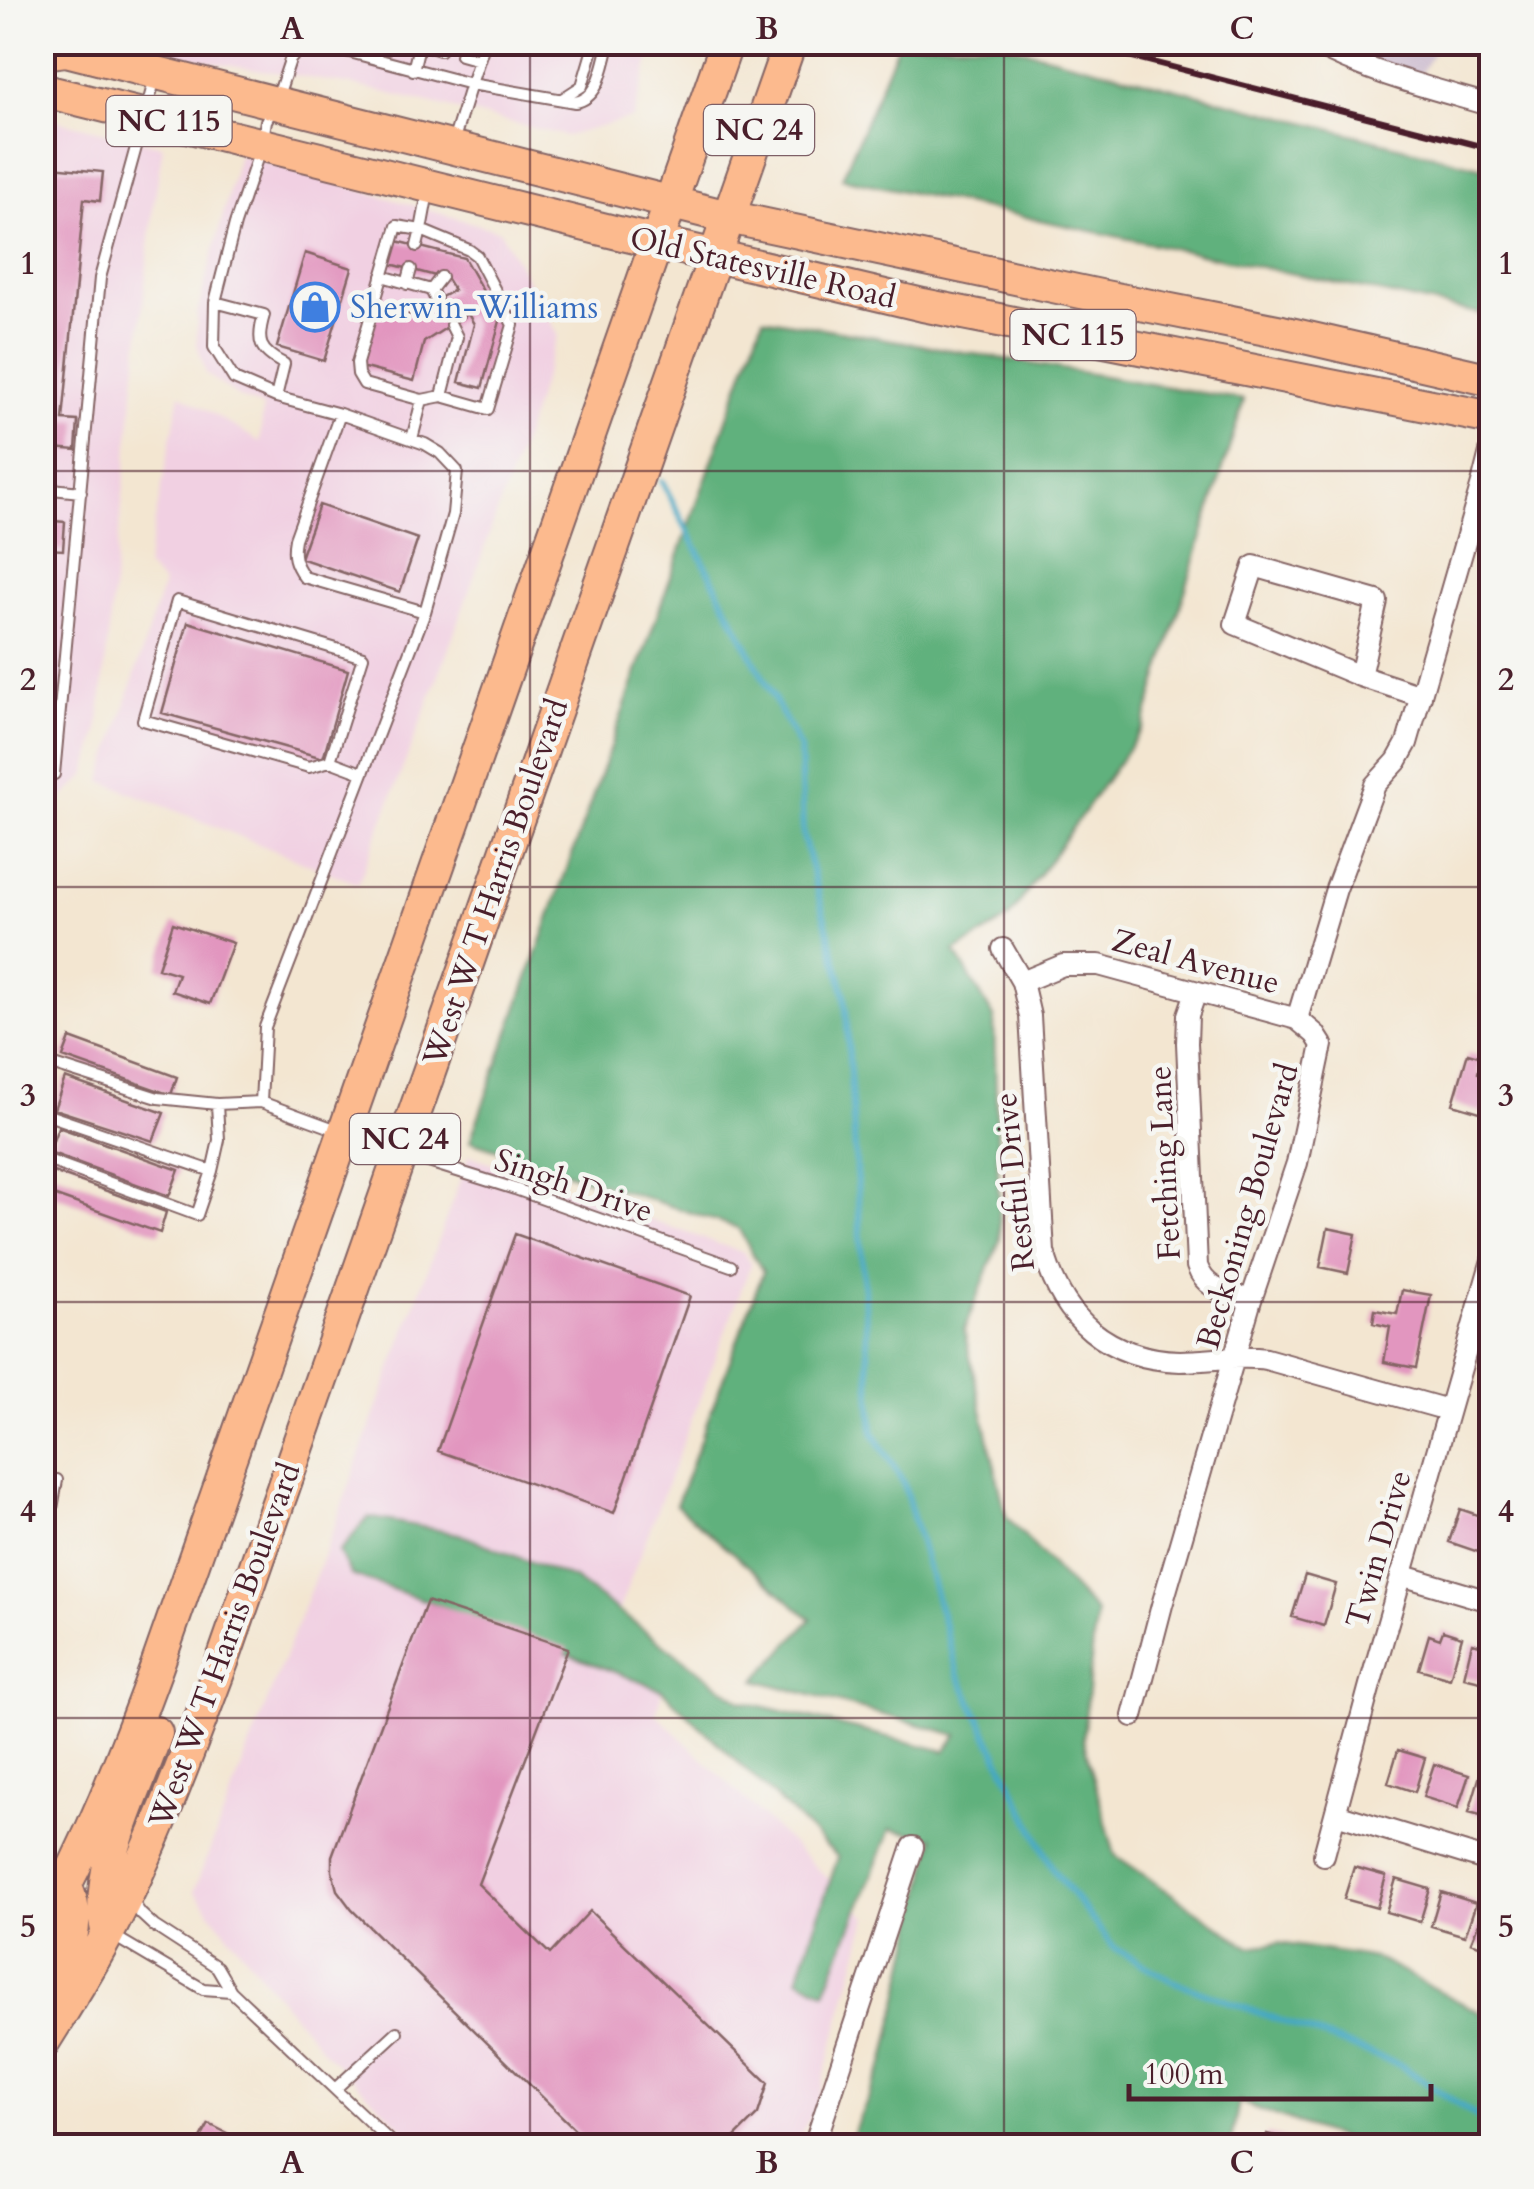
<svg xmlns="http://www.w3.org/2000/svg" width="1534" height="2189" font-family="Cardo,serif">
  <rect width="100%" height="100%" fill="#f6f6f2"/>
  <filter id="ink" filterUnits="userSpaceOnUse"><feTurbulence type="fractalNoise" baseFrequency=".01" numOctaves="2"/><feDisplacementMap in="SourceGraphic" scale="20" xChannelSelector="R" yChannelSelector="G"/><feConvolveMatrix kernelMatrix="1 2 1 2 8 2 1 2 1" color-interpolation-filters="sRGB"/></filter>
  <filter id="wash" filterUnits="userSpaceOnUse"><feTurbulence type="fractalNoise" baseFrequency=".0048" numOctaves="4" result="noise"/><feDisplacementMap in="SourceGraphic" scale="40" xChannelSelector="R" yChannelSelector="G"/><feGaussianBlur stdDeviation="2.25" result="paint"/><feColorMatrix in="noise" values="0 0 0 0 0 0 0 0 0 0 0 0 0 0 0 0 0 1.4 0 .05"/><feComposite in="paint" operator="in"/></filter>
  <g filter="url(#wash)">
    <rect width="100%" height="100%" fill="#f3e6d1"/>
    <path fill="#f1d0e2" d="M110 43H654L633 118 566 136 358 86 141 50Z
      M43 117 163 146 153 209 98 733 86 776 43 816Z
      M239 154 500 231 558 335 521 445 442 667 358 884 102 781 163 584 146 567 180 394 260 442 263 407 240 398 206 374 197 344V314Z
      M469 1155 744 1253 751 1264 599 1662 662 1690 656 1714 868 1917 817 2104 794 2146H422L326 2054 265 1981 194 1891 329 1541Z"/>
    <path fill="#cebed0" d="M1280 43H1439L1418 78Z"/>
    <path fill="#60b17d" stroke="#556854" stroke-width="2.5" d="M898 43H999L1491 170V316L842 178Z
      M763 318 1244 400 1143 728 1008 919 955 952 994 1017 1000 1240 964 1330 1006 1516 1096 1613 1083 1739 1115 1855 1249 1947 1279 1943 1375 1958 1491 2018V2146H1361L1239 2102 1230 2146H847L885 2061 934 1838 891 1829 825 1992 798 1978 838 1857 662 1690 427 1601 351 1575 339 1552 369 1517 459 1534 574 1579 741 1701 945 1751 957 1735 756 1680 811 1619 676 1505 763 1272 738 1228 470 1141Z"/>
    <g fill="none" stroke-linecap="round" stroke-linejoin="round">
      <path stroke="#44a8c4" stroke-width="6" d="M662 481 800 749 803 836 845 995 873 1432 903 1482 958 1674 1053 1869 1113 1947 1170 1980 1400 2065 1492 2127"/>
    </g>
    <g id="blocks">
      <path fill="#e296bf" d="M42 166 103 172 100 201 84 199 63 420 78 421 76 450 42 447Z
        M397 241 464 258 500 321 482 388 459 382 474 324 468 314 424 342 414 381 361 367 376 307 409 315 454 290 447 279 391 264Z
        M305 253 352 268 324 361 277 347Z
        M319 505 418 539 400 592 300 558Z
        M42 520 65 522 63 550 48 549 45 579H42Z
        M188 622 348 670 323 758 162 713Z
        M173 923 233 943 210 1004 172 991 178 974 158 968Z
        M1491 966H1492V1003L1480 999Z
        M70 1038 177 1077 171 1095 63 1057Z
        M1468 1053 1482 1057 1478 1073 1492 1077 1483 1113 1453 1104Z
        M65 1078 164 1113 153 1141 54 1109Z
        M58 1127 179 1170 169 1196 49 1152Z
        M42 1168 166 1212 160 1233 42 1191Z
        M1328 1228 1356 1234 1348 1273 1320 1267Z
        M515 1234 690 1296 614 1513 438 1451Z
        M1402 1290 1431 1295 1416 1368 1384 1362 1390 1327 1373 1323 1375 1310 1397 1314Z
        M1460 1509 1492 1520V1529L1484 1554 1449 1542Z
        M1305 1575 1336 1584 1324 1626 1292 1617Z
        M427 1601 568 1648 478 1884 550 1954 590 1911 768 2083 758 2114 726 2146H592L352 1910 337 1890 332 1871V1856Z
        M1443 1631 1462 1637 1450 1678 1419 1669 1429 1635 1440 1639Z
        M1472 1643 1492 1648V1684L1464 1677Z
        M1398 1750 1425 1758 1415 1792 1388 1783Z
        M1434 1764 1469 1775 1458 1808 1423 1797Z
        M1480 1775 1492 1779V1818L1469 1812Z
        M1354 1867 1386 1876 1377 1908 1344 1899Z
        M1396 1879 1430 1889 1420 1922 1386 1912Z
        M1441 1892 1476 1903 1465 1936 1431 1926Z
        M1483 1913 1492 1916V1950L1471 1942Z
        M209 2124 253 2146H197Z
        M1267 2134 1294 2141 1293 2146H1264Z"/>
    </g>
  </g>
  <g filter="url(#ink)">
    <use href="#blocks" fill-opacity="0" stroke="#856565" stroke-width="2.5"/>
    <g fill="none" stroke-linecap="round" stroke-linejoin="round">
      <g stroke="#856565" stroke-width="14">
        <path id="lane" d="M485 42 471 84 575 102C601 98 603 64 610 42
          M420 44 440 50
          M461 55 479 60
          M413 70 420 42
          M562 99 582 86 595 42
          M417 246 421 230 397 226 357 363 358 374 364 384 422 400
          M382 276 431 290 436 300
          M407 284 411 269
          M431 290 441 277
          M215 302 264 315C256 342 259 351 284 364L276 397
          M442 396 457 337 451 325
          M340 414 295 539C292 555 294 563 304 577L425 612
          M412 439 422 400 442 396 488 409 513 325 477 256 469 250 421 230 428 192
          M42 488 81 492
          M330 761 309 767 143 720 177 601 363 657 330 761 362 773
          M42 778 54 774 100 278 152 89
          M42 1061 158 1098 217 1104 261 1102
          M42 1113 212 1171
          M340 1131 261 1102 265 1027 425 612 453 514 457 471 440 453 425 444 340 414 276 397 234 379 214 347 215 302 235 224 262 144 266 121 276 102 290 60 298 50 327 46 471 84 453 142
          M406 1155 515 1189 731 1266
          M42 1158 197 1215 212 1171 219 1140 217 1104
          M42 1566 57 1480
          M42 1869 61 1883
          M131 1900 141 1914 154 1926 217 1967 231 1991 395 2146
          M112 1935 203 1989 231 1991
          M335 2089 397 2032"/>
      </g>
      <g stroke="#856565" stroke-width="24">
        <path id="street" d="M1311 42C1367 73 1431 88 1492 106
          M1360 676 1377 601 1254 566 1235 624 1360 676 1421 696
          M1003 949 1022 982 1030 1016 1044 1252C1062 1319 1108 1359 1180 1361 1209 1361 1237 1355 1266 1359L1448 1410
          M1022 982 1063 965H1099L1297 1019
          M1196 992 1188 1015 1187 1043 1197 1266C1206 1291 1227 1292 1251 1300
          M1401 1575 1492 1602
          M1133 1716 1162 1605 1251 1300 1297 1163 1322 1045 1315 1034 1297 1019 1336 889 1375 785 1397 761 1407 743 1483 480 1492 444
          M1336 1814 1492 1862
          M1324 1855 1370 1685 1492 1260
          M814 2146 913 1847"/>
      </g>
      <g stroke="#856565" stroke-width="36">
        <path id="primary" d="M42 53 66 50 728 217 1105 297 1282 332 1492 380
          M42 87 49 92 614 232 923 305 1492 418
          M42 1929C89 1845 124 1756 157 1666L727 42
          M107 1930C93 1869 137 1791 156 1733
          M42 1996C64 1958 85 1930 66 1887
          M42 2044C65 2007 89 1970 109 1931 155 1843 190 1747 225 1654L790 42"/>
      </g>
      <use href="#lane" stroke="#fff" stroke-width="10"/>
      <use href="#street" stroke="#fff" stroke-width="20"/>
      <use href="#primary" stroke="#fcba8e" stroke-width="32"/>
      <path stroke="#4a1f2b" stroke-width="6" d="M1074 42 1492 149
        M1123 47 1181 46 1206 42"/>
    </g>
  </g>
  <path fill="none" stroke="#4a1f2b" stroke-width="2.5" stroke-opacity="0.55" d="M530 42V2146M1004 42V2146M42 471H1492M42 887H1492M42 1302H1492M42 1718H1492"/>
  <defs>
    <g id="shop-ring" transform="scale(2.5)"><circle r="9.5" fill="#f6f6f2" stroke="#3f7fe0" stroke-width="1.5"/><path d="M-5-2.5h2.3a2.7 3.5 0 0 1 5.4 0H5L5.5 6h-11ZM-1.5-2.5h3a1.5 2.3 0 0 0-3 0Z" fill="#3f7fe0"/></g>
  </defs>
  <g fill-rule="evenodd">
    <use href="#shop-ring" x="315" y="307"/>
  </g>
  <g text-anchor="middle" stroke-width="9" stroke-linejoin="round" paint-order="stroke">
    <g fill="#f6f6f2" stroke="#7e6067" stroke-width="2.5">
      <rect x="106.5" y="96" width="125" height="50" rx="8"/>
      <rect x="704" y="105" width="110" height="50" rx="8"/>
      <rect x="1010.5" y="310" width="125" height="50" rx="8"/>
      <rect x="350" y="1114" width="110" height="50" rx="8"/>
    </g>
    <g font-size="30" font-weight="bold" fill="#4a1f2b">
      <text x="169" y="131">NC 115</text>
      <text x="759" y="140">NC 24</text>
      <text x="1073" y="345">NC 115</text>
      <text x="405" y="1149">NC 24</text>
    </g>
    <g font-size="32" fill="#4a1f2b" stroke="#f6f6f2">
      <text transform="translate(763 267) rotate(13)" y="11">Old Statesville Road</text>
      <text transform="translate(495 882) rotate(-71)" y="11">West W T Harris Boulevard</text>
      <text transform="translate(1196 961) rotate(15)" y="11">Zeal Avenue</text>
      <text transform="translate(1164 1163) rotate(-93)" y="11">Fetching Lane</text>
      <text transform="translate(1014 1182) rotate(-96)" y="11">Restful Drive</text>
      <text transform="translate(574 1185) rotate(19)" y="11">Singh Drive</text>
      <text transform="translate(1247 1206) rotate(-74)" y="11">Beckoning Boulevard</text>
      <text transform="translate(1378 1549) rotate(-74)" y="11">Twin Drive</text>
      <text transform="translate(224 1645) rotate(-70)" y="11">West W T Harris Boulevard</text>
    </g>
    <g font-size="32" fill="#366cbe" stroke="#f6f6f2" text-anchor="start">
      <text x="350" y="318">Sherwin-Williams</text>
    </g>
  </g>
  <rect width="1534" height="2189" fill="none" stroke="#f6f6f2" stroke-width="110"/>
  <path d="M1129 2084v15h302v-15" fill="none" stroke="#4a1f2b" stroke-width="5"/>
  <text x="1144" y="2084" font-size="30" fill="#4a1f2b" stroke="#f6f6f2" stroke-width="8" paint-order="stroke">100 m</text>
  <rect x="55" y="55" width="1424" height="2079" fill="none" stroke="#4a1f2b" stroke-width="4"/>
  <g font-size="32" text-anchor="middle" font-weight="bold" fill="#4a1f2b">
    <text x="292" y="39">A</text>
    <text x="767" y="39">B</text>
    <text x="1242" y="39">C</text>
    <text x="28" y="274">1</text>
    <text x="1506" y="274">1</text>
    <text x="28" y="690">2</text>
    <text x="1506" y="690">2</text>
    <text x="28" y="1106">3</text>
    <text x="1506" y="1106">3</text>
    <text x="28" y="1522">4</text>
    <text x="1506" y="1522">4</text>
    <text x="28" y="1937">5</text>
    <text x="1506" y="1937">5</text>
    <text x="292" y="2173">A</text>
    <text x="767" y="2173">B</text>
    <text x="1242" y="2173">C</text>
  </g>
</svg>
